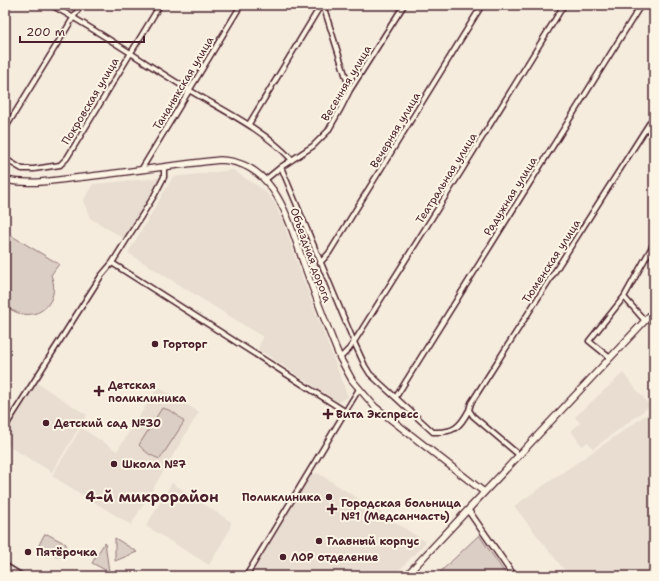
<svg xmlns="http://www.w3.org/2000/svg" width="659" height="581" font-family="'Shantell Sans',sans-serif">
  <rect width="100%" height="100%" fill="#f5ecde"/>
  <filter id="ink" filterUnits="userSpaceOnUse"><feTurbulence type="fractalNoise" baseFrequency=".025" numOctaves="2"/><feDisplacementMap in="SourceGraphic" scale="8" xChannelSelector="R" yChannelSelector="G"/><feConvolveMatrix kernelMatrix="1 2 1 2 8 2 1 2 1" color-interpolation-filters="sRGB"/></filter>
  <g filter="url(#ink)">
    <path fill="#e8ddd0" d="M233 170 265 191 274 202 285 227 300 271 348 397 338 402 258 349 263 337 128 253 173 177Z
      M159 178 125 239 90 218 83 201 93 184Z
      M623 373 650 406 593 449 588 442 582 446 571 431 580 423 575 417Z
      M37 383 87 415 52 472 5 444V433Z
      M158 387 199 412 131 525 52 476 81 428 117 451Z
      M652 411 654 413V576H569L514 506Z
      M318 473 426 542 394 576H250L311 475Z
      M172 483 231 522 229 531 209 565 146 526Z"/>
    <path fill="#dbcec4" stroke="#927678" d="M5 232 59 264 51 275C60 296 45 318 22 314 16 313 10 309 5 306Z
      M162 408C172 410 178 415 184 422L160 459C151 456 145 452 139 445Z
      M47 534 66 544V548L61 556 57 557 39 545 44 535Z
      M479 535 507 576H436Z
      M115 538 137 552 115 561Z
      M105 542 109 572 92 563Z"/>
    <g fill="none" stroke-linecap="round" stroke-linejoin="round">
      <g stroke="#4a1f2b" stroke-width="7">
        <path id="minor" d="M51 5C99 31 143 62 189 90 224 111 263 129 292 160
          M323 5 350 90
          M249 124 321 5
          M5 129 81 5
          M5 159 22 169H34L60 165 67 158 160 5
          M281 167 354 342 365 366 370 374 433 432C454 433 460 427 469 410
          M141 170 241 5
          M265 180 281 167 313 146 328 131 341 108 350 90 404 5
          M112 263 346 412
          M320 263 329 253 482 5
          M624 297 645 321
          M340 358 349 349 354 342 462 170 564 5
          M610 358 589 341 624 297 654 243
          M396 397 641 5
          M5 427 101 276 112 263 154 196 164 177V167
          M519 455 473 416 469 410 471 403 654 116
          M246 576 359 389"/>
      </g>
      <g stroke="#4a1f2b" stroke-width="8">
        <path id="tertiary" d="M468 510 514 576
          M5 566 21 576"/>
      </g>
      <g stroke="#4a1f2b" stroke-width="8">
        <path id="secondary" d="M5 180C28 185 52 181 75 178 123 173 172 165 220 160 277 162 289 223 305 267 314 292 323 316 333 341L340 358 352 380 375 407 484 492
          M406 576 654 311"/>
      </g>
      <use href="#minor" stroke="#fcf5e5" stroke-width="4"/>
      <use href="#tertiary" stroke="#fcf5e5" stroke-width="5"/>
      <use href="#secondary" stroke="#fcf5e5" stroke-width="5.5"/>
    </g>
  </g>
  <g fill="#4a1f2b" stroke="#fcf5e5" stroke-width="1.5">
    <circle cx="155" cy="344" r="4"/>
    <path d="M97 385h4v4h4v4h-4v4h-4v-4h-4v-4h4z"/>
    <path d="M326 408h4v4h4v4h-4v4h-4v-4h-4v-4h4z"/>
    <circle cx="46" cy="423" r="4"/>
    <circle cx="114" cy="464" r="4"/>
    <circle cx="329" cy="497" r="4"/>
    <path d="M330 503h4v4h4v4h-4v4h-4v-4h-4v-4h4z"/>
    <circle cx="319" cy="541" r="4"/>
    <circle cx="28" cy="552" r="4"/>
    <circle cx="283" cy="557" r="4"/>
  </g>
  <g text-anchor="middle" stroke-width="4" stroke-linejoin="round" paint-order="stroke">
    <g font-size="11" fill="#4a1f2b" stroke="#fcf5e5">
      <text transform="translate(183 83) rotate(-59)" y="4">Тананыкская улица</text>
      <text transform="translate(346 83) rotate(-59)" y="4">Весенняя улица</text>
      <text transform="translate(90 101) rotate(-59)" y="4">Покровская улица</text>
      <text transform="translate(395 130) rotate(-59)" y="4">Вечерняя улица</text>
      <text transform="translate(446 178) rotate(-58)" y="4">Театральная улица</text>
      <text transform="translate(510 196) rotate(-58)" y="4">Радужная улица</text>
      <text transform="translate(311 255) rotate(70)" y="4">Объездная дорога</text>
      <text transform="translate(551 261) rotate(-57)" y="4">Тюменская улица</text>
    </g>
    <g font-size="11" font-weight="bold" fill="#4a1f2b" stroke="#fcf5e5" text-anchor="start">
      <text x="163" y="348">Горторг</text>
      <text x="108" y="389">Детская<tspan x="108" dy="13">поликлиника</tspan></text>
      <text x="336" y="418">Вита Экспресс</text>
      <text x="54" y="427">Детский сад №30</text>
      <text x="122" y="468">Школа №7</text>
      <text x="321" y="501" text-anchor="end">Поликлиника</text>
      <text x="341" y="507">Городская больница<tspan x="341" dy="13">№1 (Медсанчасть)</tspan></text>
      <text x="327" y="545">Главный корпус</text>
      <text x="36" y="556">Пятёрочка</text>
      <text x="291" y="561">ЛОР отделение</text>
    </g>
    <g font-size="15" font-weight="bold" fill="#4a1f2b" stroke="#fcf5e5">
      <text x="152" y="502">4-й микрорайон</text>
    </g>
  </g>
  <rect width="659" height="581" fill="none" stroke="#fcf5e5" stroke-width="20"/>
  <rect x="10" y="10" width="639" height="561" fill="none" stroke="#4a1f2b" stroke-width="1.5" filter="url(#ink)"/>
  <path d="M20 36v6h124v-6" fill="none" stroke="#4a1f2b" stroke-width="2"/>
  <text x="26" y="36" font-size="12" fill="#4a1f2b" stroke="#fcf5e5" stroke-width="3" paint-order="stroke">200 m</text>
</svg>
